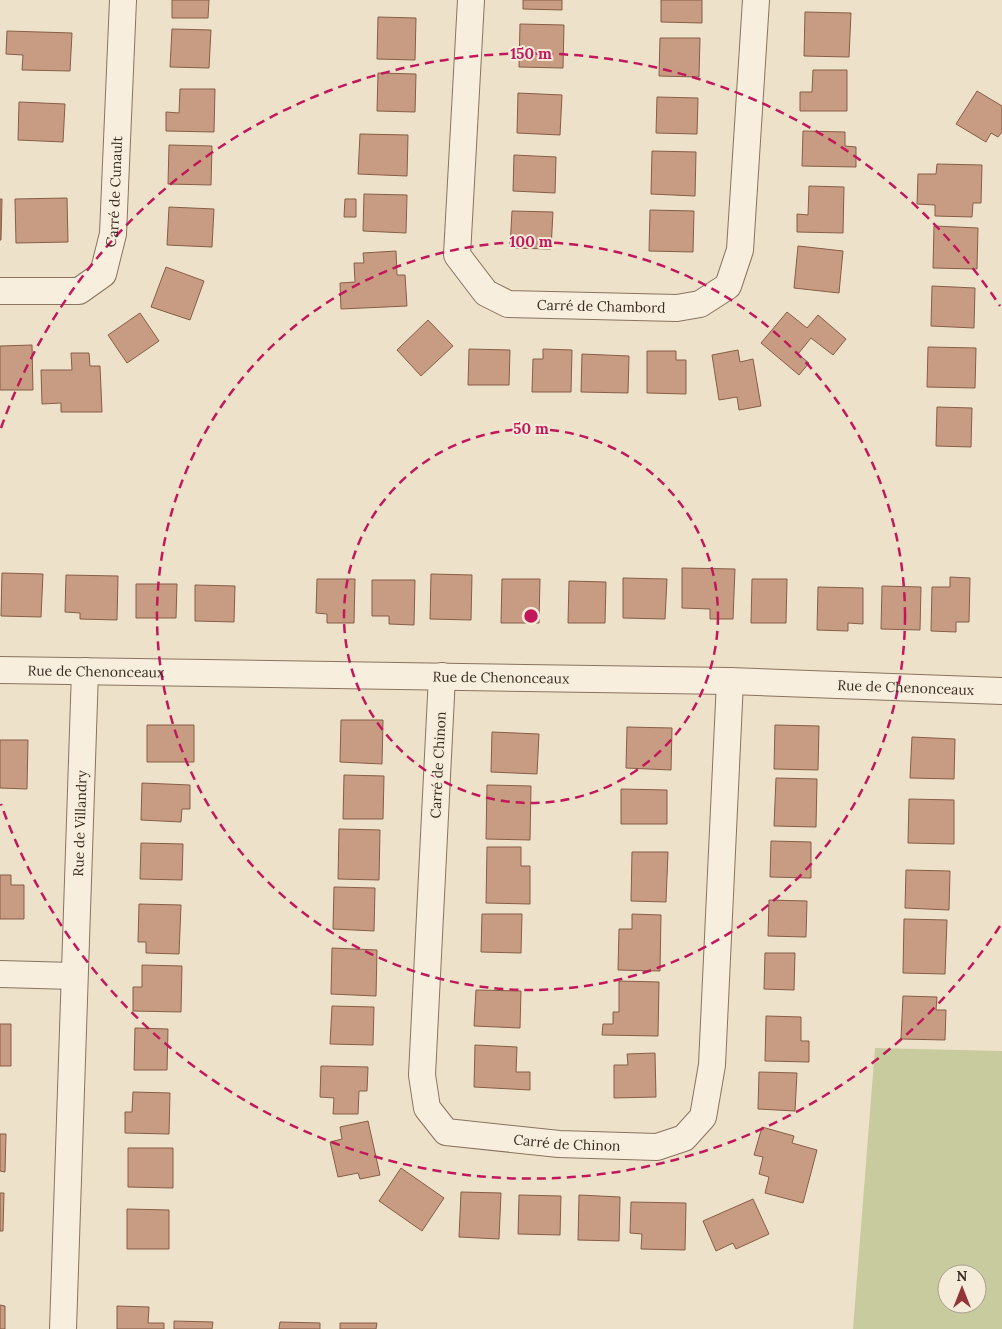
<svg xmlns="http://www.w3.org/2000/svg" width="1002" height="1329" font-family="Lora,serif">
  <rect width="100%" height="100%" fill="#ede1ca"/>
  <path fill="#c8cb9e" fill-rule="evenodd" d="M875 1048 1002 1051V1329H853ZM947 1274H977V1304H947Z"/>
  <path fill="#c89c82" stroke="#875d46" d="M172 0H209L208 18H172Z
    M523 0H562V10L523 9Z
    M661 0H702V23L661 22Z
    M805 12 851 13 849 57 804 56Z
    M378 17 416 18 415 60 377 59Z
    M520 24 564 25 563 68 519 67Z
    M172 29 211 30 209 68 170 67Z
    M7 31 72 33 70 71 22 70 23 55 6 54Z
    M660 38H700L699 77 659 76Z
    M813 70H847V111H800V92H812Z
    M378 73 416 74 415 112 377 111Z
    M180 89H215L214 132 166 131V112L179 113Z
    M977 91 1002 106V132L998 137 991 133 986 142 956 124Z
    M518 93 562 95 560 135 517 133Z
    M657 97 698 98 697 134 656 133Z
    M19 102 65 104 63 142 18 140Z
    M803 131 845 132V146L856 147V167L802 166Z
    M360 134 408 135 407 176 358 174Z
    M169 145 212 146 211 185 168 184Z
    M652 151 696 152 695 196 651 194Z
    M514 155 556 157 555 193 513 191Z
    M937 164 982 165 981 203H973L972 217 935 216V205L917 204 918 174H936Z
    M809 186 844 187 843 233 797 232V214L808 215Z
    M364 194 407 195 406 233 363 231Z
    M67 198 68 242 16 243 15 199Z
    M0 199H2L1 240H0Z
    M345 199H356V217H344Z
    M169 207 214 209 212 247 167 245Z
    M650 210 694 211 693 252 649 251Z
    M512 211 553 212 551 249 510 248Z
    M934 226 978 228 977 269 933 268Z
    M798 246 843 251 839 293 794 288Z
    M396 251 397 275H405L407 306 341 309 340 283 355 282 354 263H364L363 253Z
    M166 267 204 281 190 320 151 307Z
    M932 286 975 288 974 328 931 326Z
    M787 312 807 328 818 315 846 339 833 355 811 338 798 354 809 363 799 375 761 343Z
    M140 313 159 341 127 363 108 335Z
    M428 320 453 346 421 376 397 350Z
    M32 345 33 390H0V346Z
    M928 347 976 348 975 388 927 387Z
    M469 349 510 350 509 385H468Z
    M543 349 572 350 571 392H532L533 359H543Z
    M738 350 740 362 753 359 761 406 739 410 737 397 719 400 712 355Z
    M647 351H676V360H686V394L647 393Z
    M71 353H89L90 366H100L102 412H61V403L42 404 41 370H72Z
    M582 354 629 356 628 393 581 392Z
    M937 407 972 408 971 447 936 446Z
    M682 568 735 569 733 619H710V609L682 608Z
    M2 573 43 574 41 617 1 616Z
    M431 574 472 575 471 620 430 619Z
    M66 575 118 576 117 620 80 619V613L65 612Z
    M950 577 970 578 969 622H956V632L931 631 932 587H950Z
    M623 578 667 579 665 619 623 618Z
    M317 579H355L354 623H327V614L316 613Z
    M502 579H540L539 623H501Z
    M752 579H787L786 623H751Z
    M372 580H415L414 625 389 624V616H372Z
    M569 581 606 582 605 623H568Z
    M136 584H177L176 618H136Z
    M195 585 235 586 234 622 195 621Z
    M882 586 921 587 920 630 881 629Z
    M818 587 863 588V624L848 623V631L817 630Z
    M341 720H383L382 764 340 762Z
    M147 725H194V762H147Z
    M775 725 819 726 818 770 774 769Z
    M627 727 672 728 671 770 626 768Z
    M492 732 539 734 537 774 491 772Z
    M912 737 955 739 954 779 910 778Z
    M0 740H28L27 789 0 788Z
    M344 775 384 776 383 819H343Z
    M776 778 817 779 816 827 774 826Z
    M142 783 190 785V809H182L181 822 141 820Z
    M487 785 531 786 530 840 486 839Z
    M621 789 667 790V824H621Z
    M909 799 954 800V844L908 843Z
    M339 829 380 830 379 880 338 879Z
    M771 841 811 842V878L770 877Z
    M141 843 183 844 182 880 140 879Z
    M487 847H521V866H530V904L486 903Z
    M632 852H668L666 902 631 901Z
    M906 870 950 871 949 910 905 908Z
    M0 875H11V885H24V919H0Z
    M334 887 375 888 374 931 333 929Z
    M769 900 807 901 806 937 768 936Z
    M139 904 181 905 179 954 146 953V942H138Z
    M482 914H522L521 953 481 952Z
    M632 914 661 915 660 971 618 970 619 929H632Z
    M904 919 947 920 945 974 903 973Z
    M332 948 377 950 376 996 331 994Z
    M765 953H795L794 990 764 989Z
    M142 965 182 966 181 1012 133 1011V987H142Z
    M619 981 659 982 658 1036 602 1035 603 1024H613V1012H619Z
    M476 990 521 991 520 1028 474 1026Z
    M903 996 937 997 936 1010H946L945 1040 901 1039Z
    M332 1006 374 1007 373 1045 330 1044Z
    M766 1016 801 1017V1041H809V1062L765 1061Z
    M0 1024H11V1066H0Z
    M135 1028 168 1029 167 1070H134Z
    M475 1045 517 1047 516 1072H530V1090L474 1087Z
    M655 1053 656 1097 614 1098V1065H628L627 1054Z
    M321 1066 368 1067 367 1091H359L358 1114H333L334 1098 320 1097Z
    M759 1072 797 1073 795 1111 758 1109Z
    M133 1092 170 1093 169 1134 125 1133V1112H132Z
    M368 1121 380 1175 360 1179 358 1173 338 1177 330 1142 342 1139 340 1127Z
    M762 1127 794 1136 792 1143 817 1150 803 1203 765 1193 769 1177 759 1174 763 1157 754 1155Z
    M0 1134H6L5 1172 0 1171Z
    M128 1148H173V1188L128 1187Z
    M401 1168 444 1198 422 1231 379 1201Z
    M461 1192 501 1193 499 1239 459 1237Z
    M0 1193H4L3 1231H0Z
    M519 1195 561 1196 560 1235 518 1234Z
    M579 1195 620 1197 619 1241 578 1240Z
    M753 1199 769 1234 736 1249 733 1243 716 1251 703 1221Z
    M631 1202 686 1203 685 1250 641 1249 642 1234 630 1233Z
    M127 1209 169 1210V1249H127Z
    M0 1305 5 1306V1329H0Z
    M117 1306 149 1307 148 1323H164V1329H117Z
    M174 1321 213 1322 212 1329H174Z
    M280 1322 320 1323V1329H279Z
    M340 1323H377L376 1329H340Z"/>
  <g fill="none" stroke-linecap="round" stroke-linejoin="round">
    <g stroke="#89735f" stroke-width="28">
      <g id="minor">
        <path id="s1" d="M471 0 457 255 486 293 508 304 677 308 700 304 728 286 740 250 756 0"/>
        <path id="s2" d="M0 291H79L103 274 113 234 123 0"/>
        <path id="s3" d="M0 670 730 681 1002 691"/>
        <path id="s4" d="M442 676 422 1075 427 1108 446 1132 559 1144 657 1147 684 1138 703 1117 712 1065 730 681"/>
        <path d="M0 974 74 976"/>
        <path id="s5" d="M63 1329 85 671"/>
      </g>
    </g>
    <use href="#minor" stroke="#f8eedd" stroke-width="26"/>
  </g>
  <g fill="none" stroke="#c2185b" stroke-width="2.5" stroke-dasharray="9 6">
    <circle cx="531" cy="616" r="187"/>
    <circle cx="531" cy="616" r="374"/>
    <path d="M1000 926A562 562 0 0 1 1 804M1 428A562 562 0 0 1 1000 306"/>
  </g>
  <g text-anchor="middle" stroke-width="4" stroke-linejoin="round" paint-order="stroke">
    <g font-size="14" fill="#3a2c22" stroke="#f4ebd9">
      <text dy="5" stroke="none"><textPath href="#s2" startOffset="192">Carré de Cunault</textPath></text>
      <text dy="5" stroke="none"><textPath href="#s1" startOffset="421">Carré de Chambord</textPath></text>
      <text dy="5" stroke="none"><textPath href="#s3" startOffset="96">Rue de Chenonceaux</textPath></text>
      <text dy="5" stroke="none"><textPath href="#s3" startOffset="501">Rue de Chenonceaux</textPath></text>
      <text dy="5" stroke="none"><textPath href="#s3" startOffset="906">Rue de Chenonceaux</textPath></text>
      <text transform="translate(438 765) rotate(-87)" y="5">Carré de Chinon</text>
      <text dy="5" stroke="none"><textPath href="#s5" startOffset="506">Rue de Villandry</textPath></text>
      <text dy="5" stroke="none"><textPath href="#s4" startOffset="585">Carré de Chinon</textPath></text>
    </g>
  </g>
  <circle cx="531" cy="616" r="8" fill="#c2185b" stroke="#f4ebd9" stroke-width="2.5"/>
  <g font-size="15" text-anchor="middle" font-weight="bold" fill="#c2185b" stroke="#f4ebd9" stroke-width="4" stroke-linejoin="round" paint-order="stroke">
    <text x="531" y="59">150 m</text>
    <text x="531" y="247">100 m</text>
    <text x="531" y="434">50 m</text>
  </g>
  <g transform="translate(962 1289)"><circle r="24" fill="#f4ebd9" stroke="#aa9f90"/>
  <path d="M0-4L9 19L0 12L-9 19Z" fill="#943338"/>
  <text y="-8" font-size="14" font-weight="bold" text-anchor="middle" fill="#3a2c22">N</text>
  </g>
</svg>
